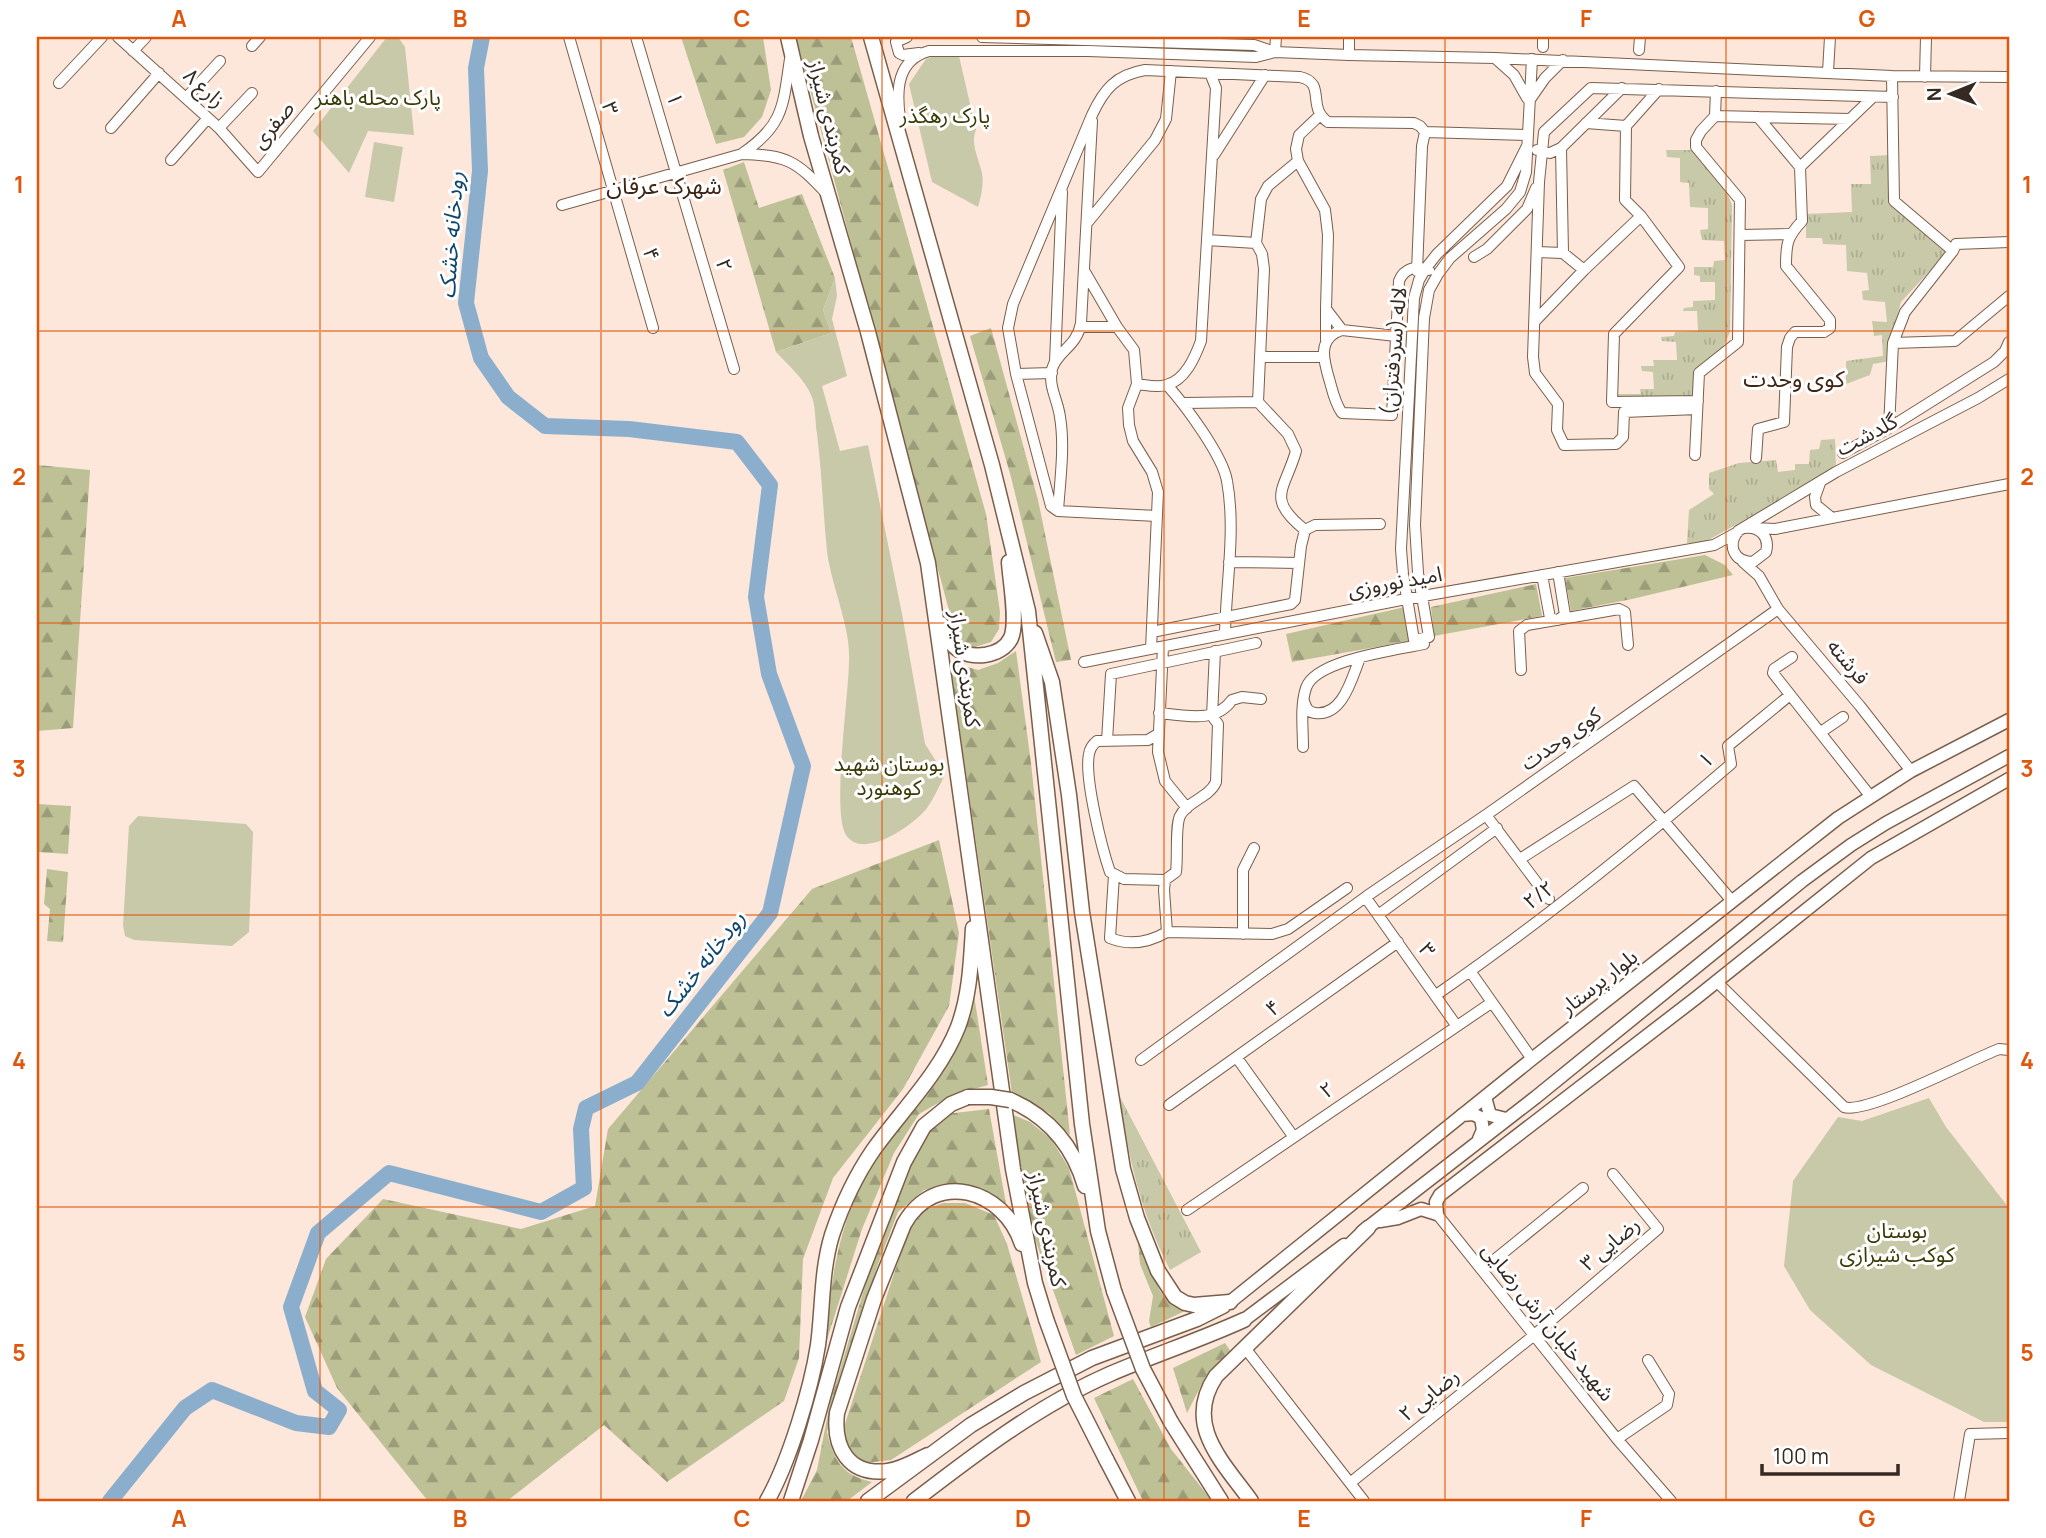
<svg xmlns="http://www.w3.org/2000/svg" width="2046" height="1538" font-family="Manrope,'Noto Sans Arabic',sans-serif">
  <defs>
    <pattern id="grass-tufts" width="24" height="20" patternUnits="userSpaceOnUse" patternTransform="scale(1.75)"><rect width="24" height="20" fill="#c7c9a9"/><path d="M3 7l-1-3M5 7V3M7 7l1-3M15 17l-1-3M17 17v-4M19 17l1-3" fill="none" stroke="#acad91"/></pattern>
    <pattern id="forest-firs" width="22" height="20" patternUnits="userSpaceOnUse" patternTransform="scale(1.75)"><rect width="22" height="20" fill="#bec095"/><path d="M5 1l3.5 6h-7zM16 11l3.5 6h-7z" fill="#9b9c79"/></pattern>
  </defs>
  <rect width="100%" height="100%" fill="#fce7da"/>
  <path fill="url(#grass-tufts)" d="M1666 150H1694L1725 188 1732 205 1730 332 1723 348 1696 371 1695 399H1617V394H1641L1640 389H1654L1653 372 1642 371 1641 366H1654L1653 360H1677L1676 342 1662 341 1661 337 1674 336 1675 332 1698 331 1697 311H1683L1684 308 1693 307V301L1715 300V282H1700V276L1694 275V267H1713L1714 261 1725 260 1724 241 1702 240 1700 230 1708 229V208L1690 207 1689 183 1680 182V158L1667 157Z
    M1890 155 1889 202 1946 253 1901 302 1891 339 1890 361 1873 364 1870 375 1846 384V361L1883 356 1882 335 1874 336 1872 321 1887 322 1885 302 1863 300 1862 291 1869 290 1867 273 1847 271 1846 245 1823 244 1822 238H1806V214L1852 212 1851 184H1871L1870 156Z
    M1835 439 1836 469 1703 543H1687L1689 510 1714 494 1709 489V473L1739 463 1776 460 1778 472 1795 470V464H1809L1810 450 1819 449 1821 440Z
    M1119 1095 1201 1252 1170 1270C1140 1210 1129 1160 1119 1095Z"/>
  <path fill="url(#forest-firs)" d="M681 37H763L771 90 762 117 744 137 716 144Z
    M796 37H851L986 514 1000 612 999 629 991 642 975 647 962 644 955 633Z
    M744 162 759 208 802 194 835 278 823 310 831 333 776 352 723 170Z
    M991 328 1038 500 1071 660 1056 662 1011 477 970 336Z
    M37 465 90 470 73 728 37 731Z
    M1705 555 1725 565 1733 575 1632 599 1571 611 1565 578Z
    M1536 584 1542 616 1434 636 1431 607Z
    M1405 607 1410 641 1292 662 1286 634Z
    M1016 651 1031 763 1070 1135 1049 1113 1012 1093 950 662 978 670 998 663Z
    M37 804 71 806 68 854 37 852Z
    M939 840 959 933 949 1006 903 1089 833 1178 803 1259 799 1358 784 1401 667 1482 604 1425 507 1501H428L337 1388 305 1317 326 1259 383 1199 521 1229 595 1206 608 1129 812 889Z
    M47 869 68 872 63 942 47 941 50 909 44 904Z
    M974 995 988 1085 952 1095 919 1114 894 1153 862 1229 824 1349C831 1282 837 1224 872 1163 879 1150 891 1137 901 1124 932 1083 961 1045 974 995Z
    M989 1109 1006 1204 990 1193 962 1184 924 1190 898 1212 878 1264 827 1432C834 1461 842 1475 872 1482L847 1501H801L817 1470 830 1403 884 1223 916 1152 931 1127 946 1114Z
    M1011 1114 1030 1122 1051 1139 1069 1168 1114 1336 1076 1355 1035 1239Z
    M943 1203H965L994 1215 1007 1244 1041 1362 891 1460 865 1463 849 1449 843 1430 907 1234 924 1210Z
    M1138 1243 1160 1291 1170 1303 1187 1310 1151 1327 1149 1321 1153 1296 1140 1264Z
    M1225 1343 1231 1352 1206 1376 1187 1413 1173 1368Z
    M1133 1379 1171 1449 1212 1501H1143L1094 1398Z"/>
  <path fill="#c7c9a9" d="M387 37H398L405 47 414 135 368 131 349 173 313 131Z
    M934 56H959L976 130C970 144 979 159 982 173 984 185 981 196 978 207L932 182 909 84 926 59Z
    M374 142 403 147 394 202 365 197Z
    M835 278 837 296 832 319 847 376 822 386 840 451 868 445 903 619 925 744 945 775C939 786 934 798 927 808 914 825 863 861 846 835 831 810 850 691 849 655 849 624 831 584 827 551 823 512 822 473 817 434 815 423 816 408 812 397 805 379 788 365 776 352L831 333 823 310Z
    M138 816 246 824 253 832 249 932 232 946 134 940 125 936 123 925 129 826Z
    M1929 1098 1946 1127 2009 1208V1422H1984L1871 1365 1810 1310 1784 1266 1793 1181 1838 1117 1862 1121Z"/>
  <g fill="none" stroke-linecap="round" stroke-linejoin="round">
    <path stroke="#8caecd" stroke-width="16" d="M110 1501 185 1408 212 1390 296 1423 329 1427 339 1410 315 1391 291 1307 318 1233 389 1173 541 1212 584 1188 581 1129 586 1108 637 1083 770 913 803 766 769 674 756 597 770 485 737 442 629 429 545 426 508 397 481 358 466 303 480 171 476 68 482 37"/>
    <g stroke="#7b5e4a" stroke-width="12">
      <path id="minor" d="M118 37 219 128 258 172 370 37
        M569 37 653 328
        M636 37 734 369
        M907 37 896 42 899 53 903 55 919 53
        M982 37 1254 45 1275 52 1349 55 1495 58 1892 76 2009 77
        M252 46 260 37
        M1543 47V37
        M1639 50 1640 37
        M133 51 146 37
        M1275 52 1276 37
        M1349 55V37
        M1495 58 1514 75 1527 98
        M1828 72 1830 37
        M1892 76 1894 201 1953 251
        M1925 77 1926 37
        M59 83 102 37
        M1659 89 1626 126 1625 200 1641 216 1679 267 1614 334 1612 402 1698 401
        M186 98 220 61
        M1529 101 1545 78 1563 60
        M1319 116 1299 135 1296 149 1298 161 1325 210 1328 235 1326 309 1342 330C1316 338 1324 362 1330 382 1333 393 1335 403 1342 413L1392 415 1399 281C1404 268 1417 265 1429 270
        M1715 116 1716 91
        M900 118C896 90 897 60 929 51H1088L1256 57 1275 52
        M1586 123 1626 126
        M111 128 159 73
        M219 128 252 93
        M1527 146 1507 186 1437 254 1426 268 1419 280 1414 298 1401 549 1403 574 1414 640 1429 637 1418 573 1415 525 1424 318 1429 290 1438 274 1450 258 1506 209 1520 192 1526 172 1532 59
        M1561 148 1563 253
        M1537 150 1550 153 1561 148 1622 88
        M743 153C784 125 783 105 790 59
        M1214 155 1265 75
        M171 160 208 118
        M1298 161 1268 186 1261 199 1256 243 1262 254 1264 269 1258 402 1288 434 1296 451C1285 490 1265 498 1305 530
        M1800 167 1873 97
        M562 205 742 154C787 155 796 161 826 193
        M1087 223 1155 140 1166 119 1171 71
        M1740 235 1789 234
        M1207 240 1256 243
        M2009 242 1956 244 1953 251 1905 312 1893 343 1889 428 1994 362 2005 351 2009 342
        M1537 252 1563 253 1584 270
        M1474 257 1487 249 1527 209 1536 188
        M1417 271 1422 146 1425 132
        M1085 272 1117 327 1134 350 1137 384 1128 408 1129 425 1133 441 1152 472 1158 492 1151 649
        M1326 309V340
        M1536 320 1584 270 1641 216
        M1080 327H1117
        M1342 330 1396 336
        M1893 343 1955 341 2009 296
        M1261 357H1323
        M1055 362 1062 192
        M1016 374 1052 373
        M1137 384C1146 385 1158 388 1166 385 1185 381 1195 357 1201 341L1216 88 1210 73
        M1167 385C1185 405 1223 456 1227 481 1236 529 1226 585 1225 633
        M1183 403 1258 402
        M1697 409 1624 412 1623 437 1616 444 1564 445 1557 430 1558 404 1535 373 1533 357 1539 182 1544 132 1591 88 1893 97
        M1843 453 1889 428
        M1695 455 1699 373 1738 342 1740 200 1696 147V140L1701 131 1715 116 1850 119
        M1756 458 1758 429 1784 422 1787 347 1790 338 1795 332H1824L1830 328V320L1786 266C1786 244 1787 237 1802 221L1800 167 1758 117
        M1820 483 1815 497 1816 505 1832 518
        M1058 511C1060 480 1065 447 1060 417 1058 400 1048 387 1052 369 1057 351 1077 347 1081 323L1092 121
        M1157 516 1058 511 1051 506 1016 374 1008 328 1013 304 1092 115C1104 89 1116 75 1145 70L1300 77C1327 83 1306 107 1328 122L1414 123 1420 126 1425 132 1527 135
        M1744 528C1760 526 1770 537 1766 552L1753 562C1734 562 1727 546 1738 531L1836 472 1978 398 2009 379
        M1755 528 1775 529 2009 484
        M1229 562 1299 563
        M1743 562 1759 576 1778 609 1860 706 1911 771
        M1542 575 1550 618 1558 620 1565 615 1558 572
        M1152 632 1291 604 1295 600 1301 546 1305 530 1315 525 1380 524
        M1163 647 1158 752 1165 781 1187 808
        M1792 657 1774 669 1773 673 1871 797
        M1084 662 1406 599 1714 545 1738 532
        M1521 670 1519 631 1527 625 1619 609 1625 612 1628 645
        M1304 701C1306 708 1308 712 1315 713 1343 717 1352 677 1360 658
        M1159 713C1185 715 1215 724 1232 700L1242 697 1261 699
        M1821 732 1843 717
        M1158 734 1148 740 1097 741C1092 745 1090 748 1089 754 1084 777 1102 849 1110 872L1124 879 1165 880
        M1107 741 1111 674 1256 643
        M1303 747C1303 728 1300 706 1306 688 1315 660 1396 650 1424 644L1423 642
        M1486 815 1549 899
        M1520 859 1634 786 1732 901
        M1114 875 1110 938C1130 946 1148 943 1167 932L1272 934 1288 929 1347 888
        M1366 898 1456 1025
        M1378 915 1497 828
        M1167 932 1164 890 1165 880 1176 872C1178 858 1175 826 1180 816 1187 801 1209 798 1216 782L1218 724 1212 716 1215 651
        M1243 934V870L1254 848
        M1470 971 1532 1059
        M1716 981 1844 1107C1866 1115 1970 1060 1999 1049L2009 1050
        M1436 995C1539 924 1637 845 1731 764L1728 746 1790 695
        M1237 1058 1293 1136
        M1141 1060 1367 896 1486 815 1778 609
        M1169 1105 1398 942
        M1187 1210 1491 1003
        M1437 1214 1617 1439 1671 1501
        M1482 1270 1583 1188
        M1245 1348 1364 1501
        M1617 1439 1667 1405 1669 1394 1648 1360
        M1350 1483 1533 1336 1658 1229 1613 1174
        M1959 1501 1970 1434 2009 1433"/>
    </g>
    <g stroke="#7b5e4a" stroke-width="15">
      <path id="major" d="M1485 1097 1490 1115 1506 1119
        M1462 1115 1473 1114 1481 1118 1483 1130 1479 1139
        M1380 1221 1398 1218 1421 1209 1437 1214 1436 1202 1440 1195 1696 998 1871 858 2009 779
        M1362 1232 1536 1097 1802 881 1851 845 1886 823 2009 756
        M1230 1302 1532 1059 1838 818 1911 771 2009 720
        M1244 1320 1344 1245"/>
    </g>
    <g stroke="#7b5e4a" stroke-width="17">
      <path id="highway" d="M788 37 811 136 868 332 928 563 1013 1169 1035 1283 1046 1319
        M871 37 992 465 1028 611 1082 1124 1098 1231 1114 1291
        M941 624C945 632 948 640 955 647 970 661 1002 657 1011 638 1018 622 1010 580 1009 562
        M1035 633 1052 682 1069 795 1082 912 1123 1169 1137 1218 1158 1271 1175 1297 1185 1303 1194 1305 1230 1302
        M1010 1100C1049 1117 1073 1145 1085 1186
        M1171 1422 1221 1501
        M928 1455C915 1461 902 1469 888 1471 848 1476 833 1447 837 1413L874 1299 904 1224C935 1169 1004 1189 1022 1244
        M1106 1459 1128 1501
        M767 1501C789 1462 811 1390 818 1345 823 1308 821 1271 832 1235 842 1205 856 1175 874 1149 902 1110 940 1073 958 1027 970 995 971 961 973 928
        M791 1501 811 1440 848 1307 904 1162 924 1126 951 1104 968 1097
        M868 1501 971 1425 1024 1393 1092 1358 1197 1319 1223 1306
        M914 1501C975 1454 1039 1405 1110 1374 1154 1355 1200 1340 1244 1320
        M1251 1501C1223 1462 1183 1425 1216 1376L1368 1228"/>
    </g>
    <use href="#minor" stroke="#fff" stroke-width="10"/>
    <use href="#major" stroke="#fff" stroke-width="12"/>
    <use href="#highway" stroke="#fff" stroke-width="14"/>
    <g stroke="#7b5e4a" stroke-width="17" stroke-linecap="butt">
      <path id="highway-bridge" d="M968 1097H991L1010 1100
        M1114 1291 1143 1369 1171 1422
        M1046 1319 1074 1396 1106 1459"/>
    </g>
    <use href="#highway-bridge" stroke="#fff" stroke-width="14"/>
  </g>
  <path fill="none" stroke="#df570d" stroke-width="2" stroke-opacity="0.55" d="M320 37V1501M601 37V1501M882 37V1501M1164 37V1501M1445 37V1501M1726 37V1501M37 331H2009M37 623H2009M37 915H2009M37 1207H2009"/>
  <g text-anchor="middle" stroke-width="6" stroke-linejoin="round" paint-order="stroke">
    <g font-size="21" fill="#362921" stroke="#fff">
      <text transform="translate(204 88) rotate(42)" y="7">۸ زارع</text>
      <text transform="translate(675 99) rotate(74)" y="7">۱</text>
      <text transform="translate(610 108) rotate(74)" y="7">۳</text>
      <text transform="translate(829 117) rotate(76)" y="7">کمربندی شیراز</text>
      <text transform="translate(273 125) rotate(-51)" y="7">صفری</text>
      <text transform="translate(651 254) rotate(74)" y="7">۴</text>
      <text transform="translate(724 265) rotate(74)" y="7">۲</text>
      <text transform="translate(1394 351) rotate(-85)" y="7">لاله (سردفتران)</text>
      <text transform="translate(1867 435) rotate(-28)" y="7">گلدشت</text>
      <text transform="translate(1395 582) rotate(-10)" y="7">امید نوروزی</text>
      <text transform="translate(1848 662) rotate(50)" y="7">فرشته</text>
      <text transform="translate(965 669) rotate(82)" y="7">کمربندی شیراز</text>
      <text transform="translate(1561 739) rotate(-35)" y="7">کوی وحدت</text>
      <text transform="translate(1706 760) rotate(-41)" y="7">۱</text>
      <text transform="translate(1539 895) rotate(-37)" y="7">۲/۲</text>
      <text transform="translate(1427 950) rotate(54)" y="7">۳</text>
      <text transform="translate(1599 982) rotate(-38)" y="7">بلوار پرستار</text>
      <text transform="translate(1273 1008) rotate(-36)" y="7">۴</text>
      <text transform="translate(1327 1090) rotate(-34)" y="7">۲</text>
      <text transform="translate(1047 1229) rotate(78)" y="7">کمربندی شیراز</text>
      <text transform="translate(1610 1244) rotate(-40)" y="7">رضایی ۳</text>
      <text transform="translate(1548 1322) rotate(51)" y="7">شهید خلبان آرش رضایی</text>
      <text transform="translate(1429 1395) rotate(-39)" y="7">رضایی ۲</text>
    </g>
    <g font-size="21" fill="#393a04" stroke="#fff">
      <text x="378" y="105">پارک محله باهنر</text>
      <text x="945" y="123">پارک رهگذر</text>
      <text x="889" y="771">بوستان شهید<tspan x="889" dy="24">کوهنورد</tspan></text>
      <text x="1897" y="1238">بوستان<tspan x="1897" dy="24">کوکب شیرازی</tspan></text>
    </g>
    <g font-size="23" fill="#3e2412" stroke="#fff">
      <text x="664" y="194">شهرک عرفان</text>
      <text x="1794" y="387">کوی وحدت</text>
    </g>
    <g font-size="23" font-style="italic" fill="#0f466f" stroke="#fff">
      <text transform="translate(451 235) rotate(-86)" y="8">رودخانه خشک</text>
      <text transform="translate(701 964) rotate(-52)" y="8">رودخانه خشک</text>
    </g>
  </g>
  <rect width="2046" height="1538" fill="none" stroke="#ffffff" stroke-width="77"/>
  <g transform="translate(1951 94) rotate(269)" stroke="#ffffff" stroke-width="5" paint-order="stroke">
  <path d="M0-5L12 26L0 18L-12 26Z" fill="#362921"/>
  <text y="-10" font-size="19" font-weight="bold" text-anchor="middle" fill="#362921">N</text>
  </g>
  <path d="M1762 1464v10h136v-10" fill="none" stroke="#362921" stroke-width="3.5"/>
  <text x="1773" y="1464" font-size="21" fill="#362921" stroke="#ffffff" stroke-width="5" paint-order="stroke">100 m</text>
  <rect x="38" y="38" width="1970" height="1462" fill="none" stroke="#df570d" stroke-width="2.5"/>
  <g font-size="23" text-anchor="middle" font-weight="bold" fill="#df570d">
    <text x="179" y="27">A</text>
    <text x="460" y="27">B</text>
    <text x="742" y="27">C</text>
    <text x="1023" y="27">D</text>
    <text x="1304" y="27">E</text>
    <text x="1586" y="27">F</text>
    <text x="1867" y="27">G</text>
    <text x="19" y="193">1</text>
    <text x="2027" y="193">1</text>
    <text x="19" y="485">2</text>
    <text x="2027" y="485">2</text>
    <text x="19" y="777">3</text>
    <text x="2027" y="777">3</text>
    <text x="19" y="1069">4</text>
    <text x="2027" y="1069">4</text>
    <text x="19" y="1361">5</text>
    <text x="2027" y="1361">5</text>
    <text x="179" y="1527">A</text>
    <text x="460" y="1527">B</text>
    <text x="742" y="1527">C</text>
    <text x="1023" y="1527">D</text>
    <text x="1304" y="1527">E</text>
    <text x="1586" y="1527">F</text>
    <text x="1867" y="1527">G</text>
  </g>
</svg>
